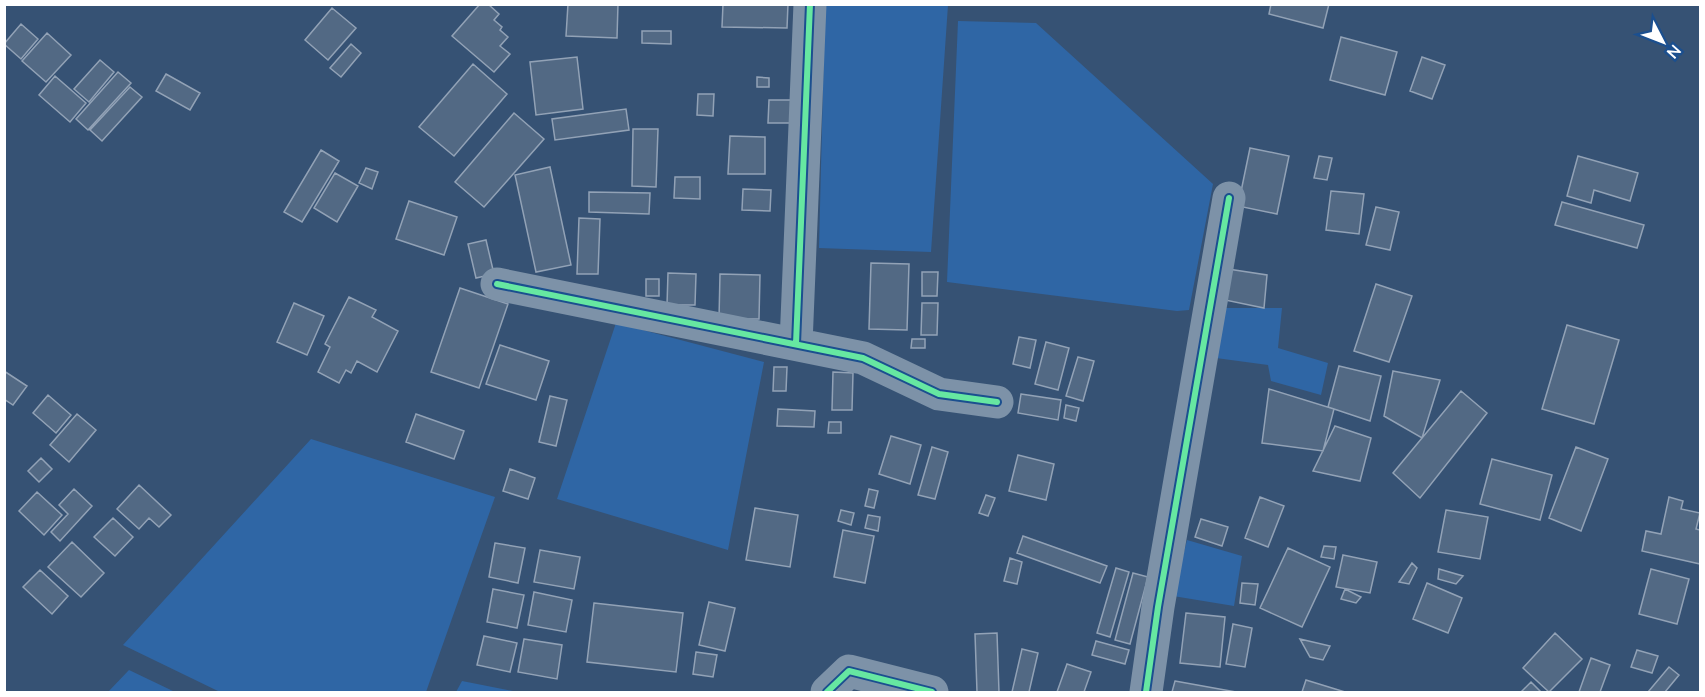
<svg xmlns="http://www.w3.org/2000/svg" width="1705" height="697" font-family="'Nunito Sans',sans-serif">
  <rect width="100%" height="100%" fill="#365274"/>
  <path fill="#2f66a5" d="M825 5H948L931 252 819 248Z
    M958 21 1036 23 1213 184 1189 310 1177 311 947 282Z
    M1220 308H1282L1278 348 1328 363 1321 395 1271 381 1268 365 1216 358Z
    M616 323 764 362 728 550 557 499Z
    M311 439 495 497 426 692H220L123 645Z
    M1187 540 1242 556 1234 606 1173 596Z
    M129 670 175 692H108Z
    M462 681 518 692H456Z"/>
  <path fill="#526984" stroke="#92a2b6" stroke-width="1.5" d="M480 4H488L499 14 494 20 502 27 500 30 508 37 500 46 510 54 494 72 452 36Z
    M568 4H618L617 38 566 36Z
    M723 4H788L787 28 722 27Z
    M1271 4H1329L1323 28 1269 14Z
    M332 8 356 28 328 60 305 40Z
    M21 24 38 39 21 59 4 44Z
    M642 31H671V44L642 43Z
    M47 33 71 55 46 82 22 61Z
    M1341 37 1397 52 1385 95 1330 80Z
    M351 44 361 53 341 77 330 68Z
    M577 57 583 109 536 115 530 62Z
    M1422 57 1445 65 1432 99 1410 91Z
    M100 60 114 72 89 102 74 89Z
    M473 64 507 94 454 156 419 127Z
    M118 72 131 83 88 130 76 119Z
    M166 74 200 93 190 110 156 91Z
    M55 76 86 103 70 122 39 95Z
    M757 77 769 78V87H757Z
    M130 87 142 97 102 141 90 130Z
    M698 94H714L713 116 697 115Z
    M769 100H797L796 123H768Z
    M626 109 629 130 555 140 552 119Z
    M514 113 544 139 484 207 455 182Z
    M633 129H658L656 187 632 186Z
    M730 136 765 137V174H728Z
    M1250 148 1289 156 1277 214 1238 206Z
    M321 150 339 161 302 222 284 212Z
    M1319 156 1332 158 1327 180 1314 178Z
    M1578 156 1638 173 1630 201 1594 190 1591 203 1567 196Z
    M550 167 571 265 536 272 515 175Z
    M366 168 378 172 372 189 359 183Z
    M335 173 358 186 337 222 314 208Z
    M675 177H700V199L674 198Z
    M743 189 771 190 770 211 742 210Z
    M1331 191 1364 194 1359 234 1326 230Z
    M589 192 650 193 649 214 589 212Z
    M409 201 457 217 444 255 396 239Z
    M1562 202 1644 225 1637 248 1555 225Z
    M1376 207 1399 212 1390 250 1366 245Z
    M579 218 600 219 598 274H577Z
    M486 240 494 274 476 278 468 244Z
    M871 263 909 264 907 330 869 329Z
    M1228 269 1267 275 1264 308 1225 300Z
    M922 272H938L937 296H922Z
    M668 273 696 274 695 305H667Z
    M720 274 760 275 759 319H719Z
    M646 279H659V296H646Z
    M1376 284 1412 296 1389 362 1354 351Z
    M460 288 508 304 479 388 431 372Z
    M349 297 376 310 372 317 398 331 377 372 357 361 351 373 346 370 339 383 318 372 330 347 325 344Z
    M294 303 324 316 307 355 277 342Z
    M922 303H938L937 335H921Z
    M1567 325 1619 340 1594 424 1542 409Z
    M1019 337 1036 340 1030 368 1013 364Z
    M912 339H925V348H911Z
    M1046 342 1069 348 1058 390 1035 384Z
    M500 345 549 361 536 400 486 384Z
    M1078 357 1094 361 1083 401 1066 396Z
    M1339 366 1381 376 1370 421 1328 407Z
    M774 367H787L786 391H773Z
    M4 371 27 386 13 405 4 399Z
    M1393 371 1440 380 1422 438 1384 416Z
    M833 372 853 373 852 410H832Z
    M1269 389 1334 409 1323 451 1262 443Z
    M1461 391 1487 413 1420 498 1393 473Z
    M1021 394 1061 400 1058 420 1018 413Z
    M48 395 71 415 56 433 33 413Z
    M550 396 567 400 556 446 539 442Z
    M1066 405 1079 408 1076 421 1064 418Z
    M778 409 815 411 814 427 777 426Z
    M77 414 96 430 69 462 50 445Z
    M416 414 464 431 454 459 406 442Z
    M829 422H841V433H828Z
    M1335 426 1371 438 1360 481 1313 471Z
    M891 436 921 445 910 484 879 474Z
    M932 447 948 452 935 499 918 495Z
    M1576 447 1608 459 1581 531 1549 518Z
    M1018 455 1054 464 1046 500 1009 491Z
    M41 458 52 469 39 482 28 471Z
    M1492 459 1552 475 1540 520 1480 504Z
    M510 469 535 478 528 499 503 491Z
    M139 485 171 515 159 527 149 518 139 529 117 509Z
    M74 489 92 506 60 541 51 532 68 514 59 505Z
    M869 489 878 491 874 508 865 506Z
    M37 492 62 515 44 535 19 511Z
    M986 495 995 498 988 516 979 513Z
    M1260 497 1284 506 1268 547 1245 538Z
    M1669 497 1683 501 1681 509 1700 513 1696 529 1700 530V564L1642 551 1646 531 1661 534Z
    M755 508 798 515 790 567 746 560Z
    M841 510 854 513 851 525 838 521Z
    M1446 510 1488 517 1480 559 1438 552Z
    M868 515 880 517 878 531 865 528Z
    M113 518 133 537 115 556 94 537Z
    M1201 519 1228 527 1222 546 1195 537Z
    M843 530 874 536 865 583 834 577Z
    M1023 536 1107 566 1100 583 1017 553Z
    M72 542 104 573 81 597 48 567Z
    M495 543 525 548 518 583 489 577Z
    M1324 546 1336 547 1334 559 1321 557Z
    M1288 548 1330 567 1302 627 1260 608Z
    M540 550 580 557 574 589 534 582Z
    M1343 555 1377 562 1370 593 1336 587Z
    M1010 558 1022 562 1017 584 1004 581Z
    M1412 563 1417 568 1409 584 1399 582Z
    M1116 568 1129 572 1110 637 1097 633Z
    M1439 569 1463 576 1456 584 1438 579Z
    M1651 569 1689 579 1677 624 1639 614Z
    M40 570 68 596 52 614 23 587Z
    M1133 573 1148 577 1130 644 1115 640Z
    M1242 583 1258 584 1255 605 1240 603Z
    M1427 583 1462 598 1448 633 1413 619Z
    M493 589 524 595 517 628 487 622Z
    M1345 589 1361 597 1356 603 1341 599Z
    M534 592 572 600 566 632 528 625Z
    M709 602 735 608 725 651 699 645Z
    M594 603 683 613 676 672 587 662Z
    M1186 613 1225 617 1220 667 1180 663Z
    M1233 624 1252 628 1245 667 1226 664Z
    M997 633 999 692H977L975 634Z
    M1555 633 1582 659 1549 692 1523 668Z
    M484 636 517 643 510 672 477 665Z
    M524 639 562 645 557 679 518 672Z
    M1300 639 1330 646 1323 660 1310 657Z
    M1096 641 1129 650 1125 664 1092 655Z
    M1022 649 1038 653 1029 692H1012Z
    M1637 650 1658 656 1652 673 1631 667Z
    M696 652 717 655 713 677 693 674Z
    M1591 658 1610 665 1600 692H1579Z
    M1067 664 1091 672 1084 692H1057Z
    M1669 667 1679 675 1665 692H1648Z
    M1306 680 1345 692H1302Z
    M1175 681 1236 692H1172Z
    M1531 682 1541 692H1521Z"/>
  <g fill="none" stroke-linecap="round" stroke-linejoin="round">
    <path stroke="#7d92a8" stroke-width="33" d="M497 284 863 358 939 394 997 402
      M796 344 810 4
      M827 692 849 671 932 692
      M1146 692 1158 607 1229 198"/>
    <g stroke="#1b4f8f" stroke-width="10">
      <path id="cycleway" d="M497 284 863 358 939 394 997 402
        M796 344 810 4
        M827 692 849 671 932 692
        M1146 692 1158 607 1229 198"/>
    </g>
    <use href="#cycleway" stroke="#66e7a1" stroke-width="6"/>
  </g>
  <rect width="1705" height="697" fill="none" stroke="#ffffff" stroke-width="12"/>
  <g transform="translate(1663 42) rotate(132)" stroke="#1b4f8f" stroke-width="4.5" paint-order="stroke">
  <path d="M0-4.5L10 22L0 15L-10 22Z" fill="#ffffff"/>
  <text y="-9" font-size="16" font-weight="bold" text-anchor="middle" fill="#ffffff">N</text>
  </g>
</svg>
